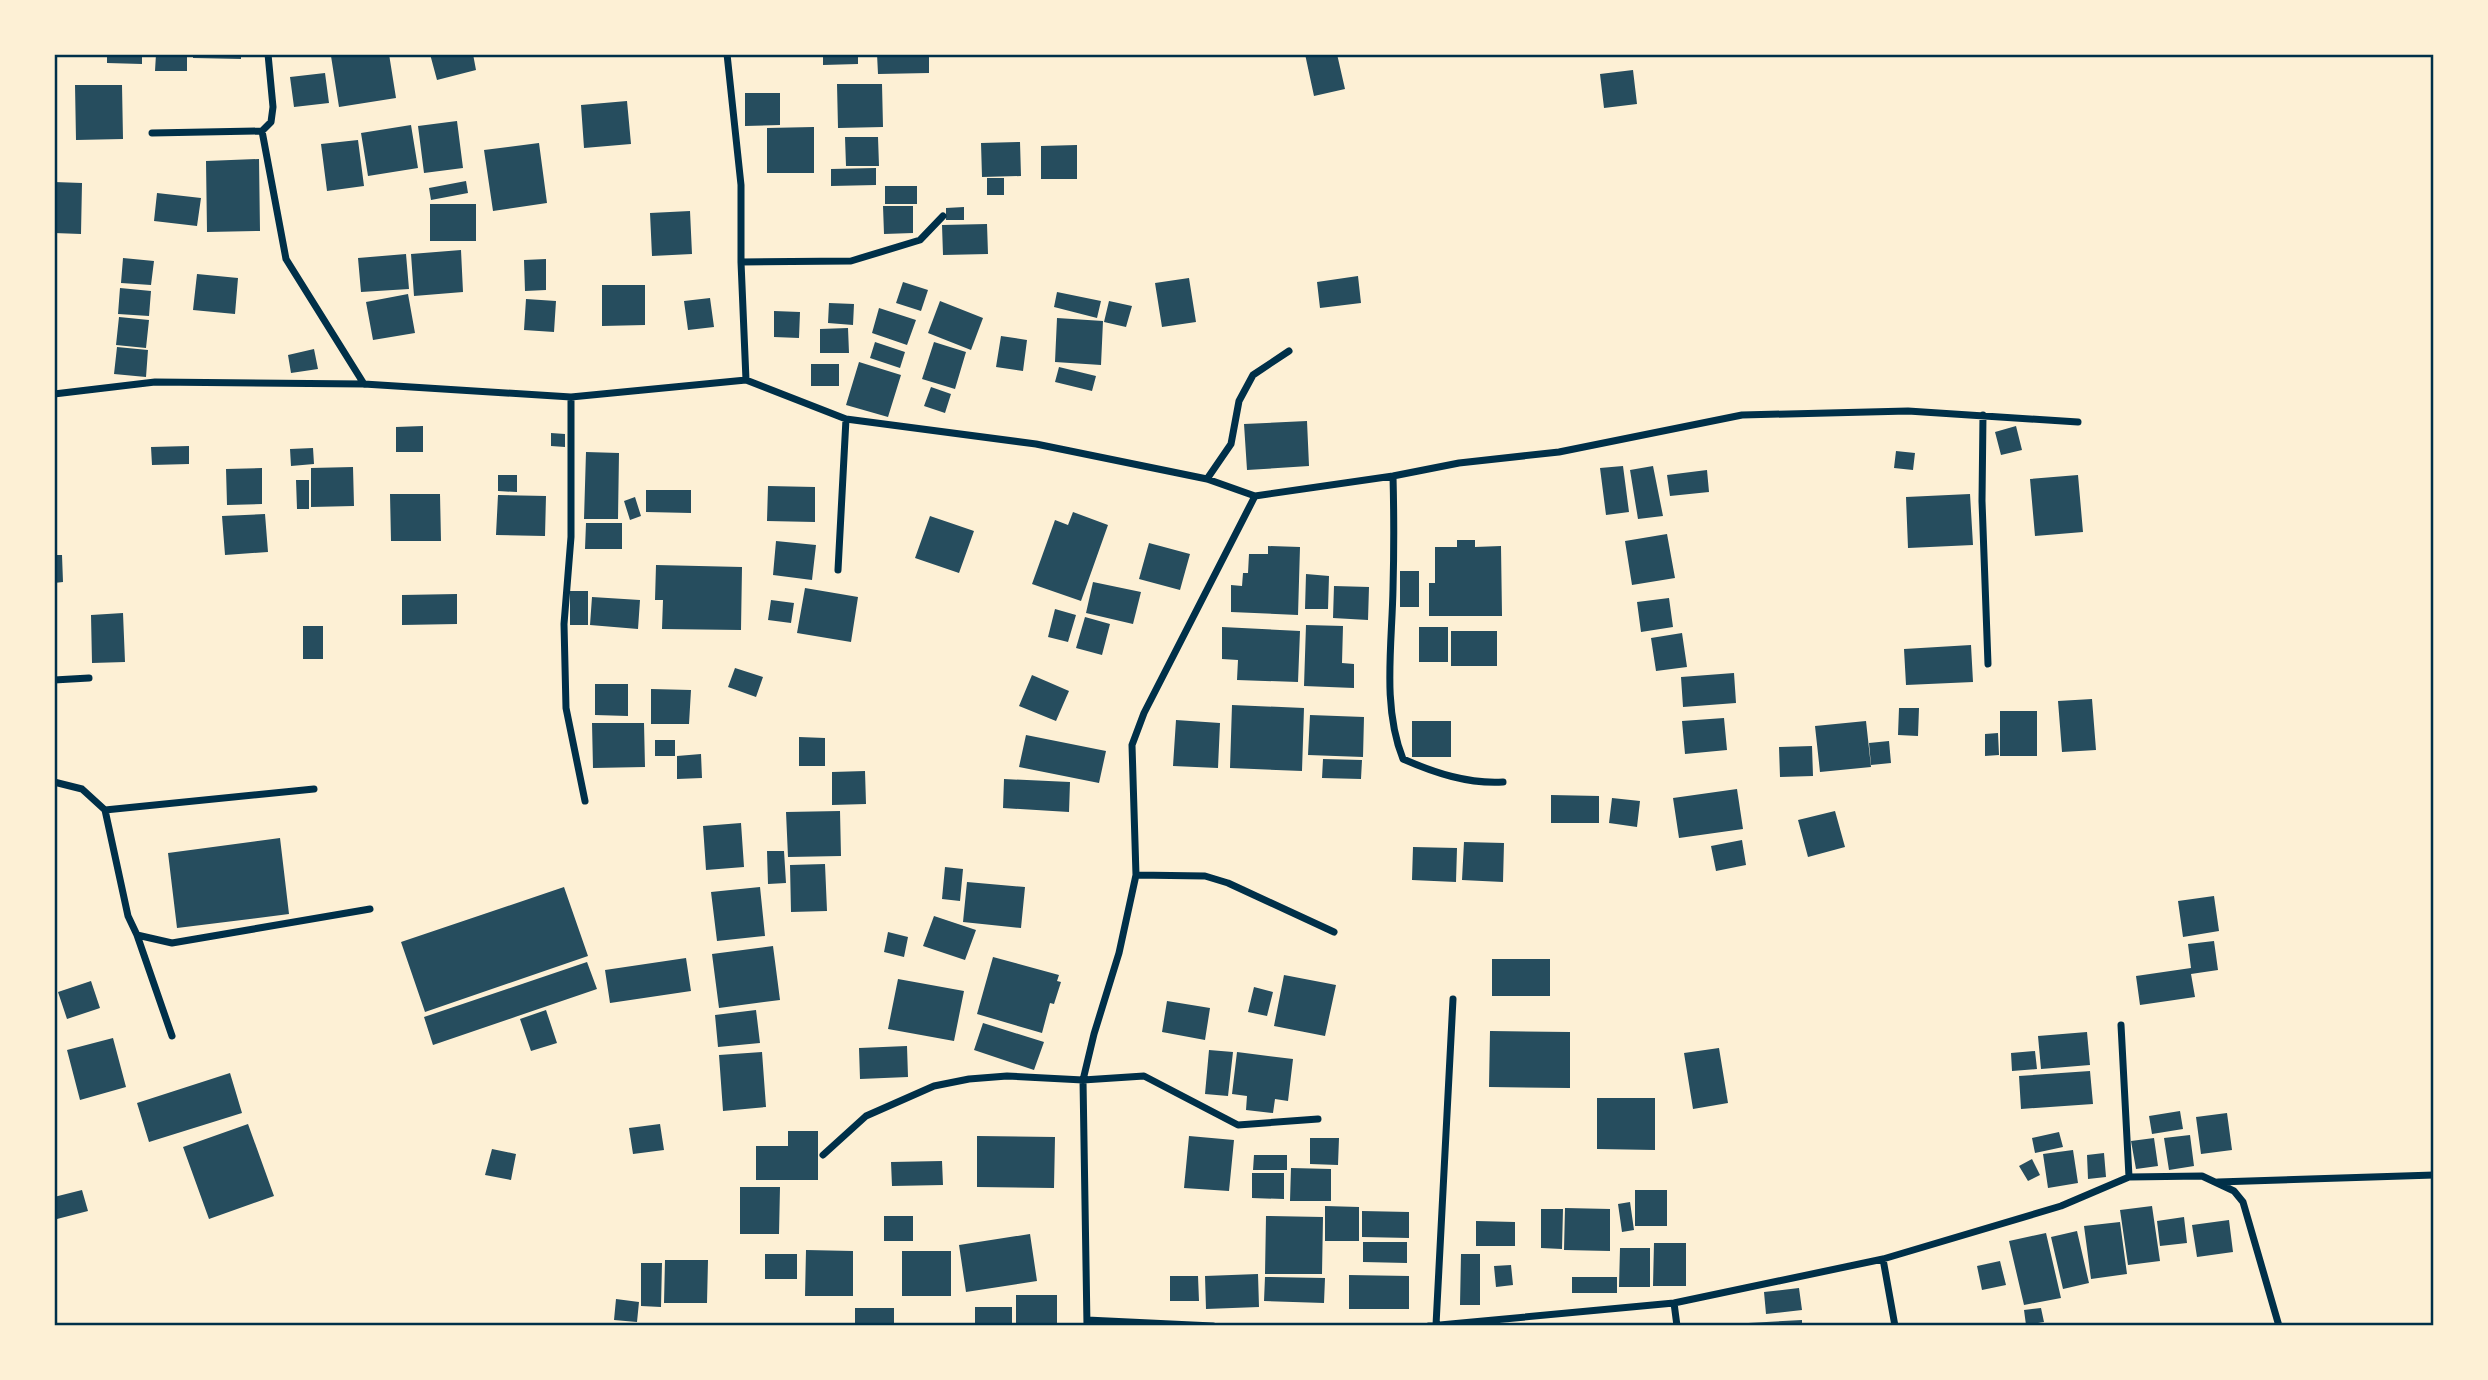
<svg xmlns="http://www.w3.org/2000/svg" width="2488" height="1380" font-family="Jost,sans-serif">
  <rect width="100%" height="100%" fill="#fdf0d5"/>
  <path fill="#264d5e" d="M107 54H142V64L107 63Z
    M156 54H187V71H155Z
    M193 54H241V59L193 58Z
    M338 54H389L396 98 339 107 331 56Z
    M430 54H473L476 70 437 80Z
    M823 54H858V64L823 65Z
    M877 54H929V73L878 74Z
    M1305 54H1337L1345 89 1314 96Z
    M1633 70 1637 104 1604 108 1600 74Z
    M325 73 329 103 294 107 290 77Z
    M837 84H882L883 127 838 128Z
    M75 85H122L123 139 76 140Z
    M745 93H780V125L745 126Z
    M627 101 631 144 584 148 581 105Z
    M457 121 463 168 424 173 418 126Z
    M411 125 418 168 368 176 361 133Z
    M814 127V173H767V128Z
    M845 137H878L879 166H846Z
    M358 140 364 186 327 191 321 144Z
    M1020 142 1021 176 982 177 981 143Z
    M539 143 547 203 493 211 484 150Z
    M1077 145V179H1041V146Z
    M259 159 260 231 207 232 206 161Z
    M876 168V185L831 186V169Z
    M987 178H1004V195H987Z
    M466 181 468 193 431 200 429 188Z
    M54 182 82 183 81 234 54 233Z
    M885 186H917V204H885Z
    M157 193 201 198 197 226 154 221Z
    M430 204H476V241H430Z
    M883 206H913V233L884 234Z
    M964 207V220H946V208Z
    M690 211 692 254 652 256 650 213Z
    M987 224 988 254 943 255 942 225Z
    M461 250 463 292 414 296 411 254Z
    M406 254 409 289 361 292 358 258Z
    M123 258 154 261 151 285 121 283Z
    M546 259V290L525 291 524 260Z
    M197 274 238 278 235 314 193 310Z
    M1358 276 1361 303 1320 308 1317 282Z
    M1189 278 1196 322 1162 327 1155 283Z
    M903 282 928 290 921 311 896 303Z
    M602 285H645V325L602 326Z
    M120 288 151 291 149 316 118 314Z
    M1057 292 1101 301 1097 318 1054 307Z
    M408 294 415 333 373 340 366 302Z
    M710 298 714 327 688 330 684 301Z
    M526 299 556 301 554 332 524 330Z
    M940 301 983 318 971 350 928 333Z
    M1109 301 1132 306 1126 327 1104 322Z
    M829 303 854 304 853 325 828 323Z
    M879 308 916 320 907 345 872 333Z
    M774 311 800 312 799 338 774 337Z
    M119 317 149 320 146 348 116 345Z
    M1057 318 1103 321 1101 365 1055 362Z
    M848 328 849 353H820V329Z
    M1001 336 1027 340 1023 371 996 367Z
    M875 342 905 352 900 368 870 358Z
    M934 342 966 352 955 389 922 379Z
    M117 347 148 350 146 377 114 374Z
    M314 349 318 369 291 373 288 355Z
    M859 362 901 375 888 417 846 405Z
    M811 364H839V386H811Z
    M1059 367 1096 376 1092 391 1055 382Z
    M931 387 951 394 945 413 924 406Z
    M1307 421 1309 466 1247 470 1244 424Z
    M423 426V452H396V427Z
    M2016 426 2022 450 2001 455 1995 432Z
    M551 433 565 434V447L551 446Z
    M189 446V464L152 465 151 447Z
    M313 448 314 464 291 466 290 449Z
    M1896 451 1915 453 1913 470 1894 468Z
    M586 452 619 453 618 519H584Z
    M1623 466 1629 512 1606 515 1600 468Z
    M1653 466 1663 516 1638 519 1630 470Z
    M353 467 354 506 311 507V468Z
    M262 468V504L227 505 226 469Z
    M1707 470 1709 492 1670 496 1667 475Z
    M498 475H517V492L498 491Z
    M2078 475 2083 532 2035 536 2030 479Z
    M296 480H309V509H297Z
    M768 486 815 487V522L767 521Z
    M646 490H691V513L646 512Z
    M390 494H440L441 541H391Z
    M1970 494 1973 545 1908 548 1906 497Z
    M498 495 546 496 545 536 496 535Z
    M635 497 641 516 630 520 624 501Z
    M1073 512 1108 525 1081 601 1032 584 1055 520 1068 525Z
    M265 514 268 552 225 555 222 516Z
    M930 516 974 531 959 573 915 558Z
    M586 523H622V549H585Z
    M1667 534 1675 578 1632 585 1625 541Z
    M1457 540H1475V547L1501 546 1502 616H1429V583H1435V547H1457Z
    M776 541 816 545 812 580 773 575Z
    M1149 543 1190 554 1180 590 1139 579Z
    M1268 546 1300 547 1298 615 1231 612V585L1242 586 1243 573H1248L1249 554H1268Z
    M54 555H62L63 582 54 583Z
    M656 565 742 567 741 630 662 629 663 600H655Z
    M1400 571H1419V607H1400Z
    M1306 574 1329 576 1328 609H1305Z
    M1093 582 1141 592 1133 624 1086 613Z
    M1334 586 1369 587 1368 620 1333 618Z
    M805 588 858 597 851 642 797 633Z
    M570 591H588V625H570Z
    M457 594V624L402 625V595Z
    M592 597 640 600 638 629 590 625Z
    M1669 598 1673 627 1641 632 1637 602Z
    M771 600 794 603 791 623 768 620Z
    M1055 609 1076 615 1068 642 1048 637Z
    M123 613 125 662 92 663 91 615Z
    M1085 617 1110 624 1102 655 1076 648Z
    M1306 625 1343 626 1342 663 1354 664V688L1304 686Z
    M303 626H323V659H303Z
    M1222 627 1300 631 1298 682 1237 680 1238 660 1222 659Z
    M1419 627H1448V662H1419Z
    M1451 631H1497V666H1451Z
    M1682 633 1687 667 1656 671 1651 638Z
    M1971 645 1973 682 1906 685 1904 649Z
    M735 668 763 677 756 697 728 687Z
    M1734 673 1736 703 1683 707 1681 677Z
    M1032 675 1069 691 1056 721 1019 706Z
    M595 684H628V716L595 715Z
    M651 689 691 690 689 724H651Z
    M2092 699 2096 750 2062 752 2058 701Z
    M1232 705 1304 708 1302 771 1230 768Z
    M1899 708H1919L1918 736 1898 735Z
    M2000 711H2037V756H2000Z
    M1310 715 1364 717 1363 757 1308 755Z
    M1724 718 1727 750 1685 754 1682 721Z
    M1176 720 1220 723 1218 768 1173 766Z
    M1412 721H1451V757H1412Z
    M1866 721 1871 767 1820 772 1815 726Z
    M592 723H644L645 767 593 768Z
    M1998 733 1999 755 1985 756V734Z
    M1026 735 1106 751 1099 783 1019 767Z
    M799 737 825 738V766H799Z
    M655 740H675V756H655Z
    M1889 741 1891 763 1871 765 1869 743Z
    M1812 746 1813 776 1780 777 1779 747Z
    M701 754 702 778 677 779V756Z
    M1323 759 1362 760 1361 779 1322 778Z
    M865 771 866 804 832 805V772Z
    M1004 779 1070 782 1069 812 1003 808Z
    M1737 789 1743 829 1679 838 1673 798Z
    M1551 795 1599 796V823H1551Z
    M1612 798 1640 801 1637 827 1609 823Z
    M840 811 841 856 788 857 786 812Z
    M1835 811 1845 847 1808 857 1798 820Z
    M741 823 744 867 706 870 703 826Z
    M280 838 289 914 177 928 168 853Z
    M1742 840 1746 865 1716 871 1711 846Z
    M1464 842 1504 843 1503 882 1462 880Z
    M1413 847 1457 848 1456 882 1412 880Z
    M767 851H784L786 883 768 884Z
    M825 864 827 911 791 912 790 865Z
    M945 867 963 869 960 901 942 899Z
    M967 882 1025 887 1021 928 963 922Z
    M564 887 588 956 425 1012 401 942Z
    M760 887 765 936 717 941 711 892Z
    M2214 896 2219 931 2183 937 2178 901Z
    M934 916 976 930 965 960 923 946Z
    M888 932 908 937 904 957 884 952Z
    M2214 941 2218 970 2191 974 2195 997 2140 1005 2136 976 2191 968 2188 944Z
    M773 946 780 1000 719 1008 712 954Z
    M993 957 1059 975 1057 981 1061 982 1054 1004 1050 1003 1042 1033 977 1014Z
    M686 958 691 991 610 1003 605 970Z
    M1492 959H1550V996H1492Z
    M587 962 597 989 433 1045 424 1017Z
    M1284 975 1336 985 1325 1036 1274 1026Z
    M898 979 964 991 954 1041 888 1029Z
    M91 981 100 1008 67 1019 58 992Z
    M1254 987 1273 992 1267 1016 1248 1012Z
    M1167 1001 1210 1008 1205 1040 1162 1032Z
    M546 1010 557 1043 531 1051 520 1019Z
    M756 1010 760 1043 718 1047 715 1015Z
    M983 1023 1044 1042 1034 1070 974 1050Z
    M1490 1031 1570 1032V1088L1489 1087Z
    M2087 1032 2090 1065 2041 1069 2038 1036Z
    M113 1038 126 1087 80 1100 67 1050Z
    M907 1046 908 1077 860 1079 859 1048Z
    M1719 1048 1728 1103 1693 1109 1684 1053Z
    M1209 1050 1233 1052 1228 1096 1205 1094Z
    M2035 1051 2037 1069 2012 1071 2011 1053Z
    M762 1052 766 1107 723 1111 719 1055Z
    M1237 1052 1293 1059 1288 1101 1275 1099 1273 1113 1246 1110 1247 1096 1232 1094Z
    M2090 1071 2093 1104 2021 1109 2019 1076Z
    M230 1073 242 1113 149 1142 137 1103Z
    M1597 1098H1655V1150L1597 1149Z
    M2180 1111 2183 1129 2152 1134 2149 1116Z
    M2227 1113 2232 1150 2201 1154 2196 1117Z
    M248 1124 274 1196 209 1219 183 1147Z
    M660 1124 664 1150 633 1154 629 1128Z
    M788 1131H818V1180H756V1146H788Z
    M2059 1132 2063 1147 2035 1153 2032 1138Z
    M2190 1135 2194 1166 2169 1170 2164 1138Z
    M977 1136 1055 1137 1054 1188 977 1187Z
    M1189 1136 1234 1140 1229 1191 1184 1188Z
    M1310 1138H1339L1338 1165 1310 1164Z
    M2154 1138 2158 1166 2136 1169 2131 1141Z
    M492 1149 516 1154 511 1180 485 1175Z
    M2073 1150 2078 1183 2048 1188 2043 1154Z
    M2104 1153 2106 1177 2088 1179 2087 1155Z
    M1254 1155H1287V1170H1253Z
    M2032 1159 2040 1175 2028 1181 2019 1166Z
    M942 1161 943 1185 892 1186 891 1162Z
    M1291 1168 1331 1169V1201H1290Z
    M1252 1173H1284V1199L1252 1198Z
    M740 1187H780L779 1234H740Z
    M82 1190 88 1211 57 1219 54 1197Z
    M1635 1190H1667V1226H1635Z
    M1630 1202 1634 1230 1622 1232 1618 1204Z
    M1325 1206 1359 1207V1241H1325Z
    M2152 1206 2160 1261 2128 1265 2120 1210Z
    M1565 1208 1610 1209V1251L1564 1250Z
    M1541 1209H1563L1562 1249 1541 1248Z
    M1362 1211 1409 1212V1238L1362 1237Z
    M884 1216H913V1241H884Z
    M1266 1216 1323 1217 1322 1274H1265Z
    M2184 1217 2187 1243 2160 1246 2157 1221Z
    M2229 1220 2233 1252 2197 1257 2192 1225Z
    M1476 1221 1515 1222V1246H1476Z
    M2120 1222 2127 1274 2091 1279 2084 1226Z
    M2077 1231 2089 1283 2063 1289 2051 1237Z
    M2046 1233 2061 1298 2024 1305 2009 1241Z
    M1030 1234 1037 1281 966 1292 959 1245Z
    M1363 1242H1407V1263L1363 1262Z
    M1654 1243H1686V1286H1653Z
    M1620 1248H1650V1287H1619Z
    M806 1250 853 1251V1296H805Z
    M902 1251H951V1296H902Z
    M765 1254H797V1279H765Z
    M1461 1254H1480V1305H1460Z
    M665 1260H708L707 1303H664Z
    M2000 1261 2006 1285 1982 1290 1977 1266Z
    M641 1263H662L661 1307 641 1306Z
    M1511 1265 1513 1285 1496 1287 1494 1266Z
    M1258 1274 1259 1307 1206 1309 1205 1276Z
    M1349 1275 1409 1276V1309H1349Z
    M1170 1276H1198L1199 1301H1170Z
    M1265 1277 1325 1278 1324 1303 1264 1301Z
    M1572 1277H1617V1293H1572Z
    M1799 1288 1802 1310 1766 1314 1764 1292Z
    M1016 1295H1057V1326H1016Z
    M616 1299 639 1302 637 1322 614 1320Z
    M975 1307H1012V1326H975Z
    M855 1308H894V1326H855Z
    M2041 1308 2044 1322 2026 1325 2024 1310Z
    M1802 1320V1326H1748V1323Z"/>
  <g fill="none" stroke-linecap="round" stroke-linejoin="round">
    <path stroke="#003049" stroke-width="7" d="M727 54 741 185V262L746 380
      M262 131 286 259 364 384
      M152 133 262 131 271 122 273 107 268 54
      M741 262 851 261 920 240 943 216
      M54 394 155 382 364 384 571 397 746 380 846 419 1036 444 1207 479 1255 496 1144 713 1132 745 1136 875 1119 953 1094 1034 1083 1080 1087 1326
      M571 397V537L564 624 566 708 585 801
      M1983 415 1982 501 1988 664
      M1393 476C1394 514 1394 551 1393 589 1392 645 1382 707 1403 759 1435 773 1468 784 1503 782
      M1207 479 1231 444 1239 401 1253 375 1289 351
      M1255 496 1393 476 1459 463 1559 452 1742 415 1908 411 2078 422
      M838 570 846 419
      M54 680 89 678
      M54 782 82 789 105 810 128 916 137 935 172 943 370 909
      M105 810 314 789
      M1136 875 1205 876 1228 883 1334 932
      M137 935 172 1036
      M2121 1025 2129 1177
      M823 1155 866 1116 934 1086 969 1079 1007 1076 1083 1080 1144 1076 1238 1125 1318 1119
      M2218 1182 2434 1175
      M1883 1259 1895 1326
      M1674 1303 1677 1326
      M1087 1320 1213 1326
      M1436 1325 1453 999
      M1429 1326 1674 1303 1883 1259 2061 1206 2129 1177 2202 1176 2234 1191 2243 1202 2279 1326"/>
  </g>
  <rect width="2488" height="1380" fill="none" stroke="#fdf0d5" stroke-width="112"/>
  <rect x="56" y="56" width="2376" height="1268" fill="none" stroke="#003049" stroke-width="2.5"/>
</svg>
